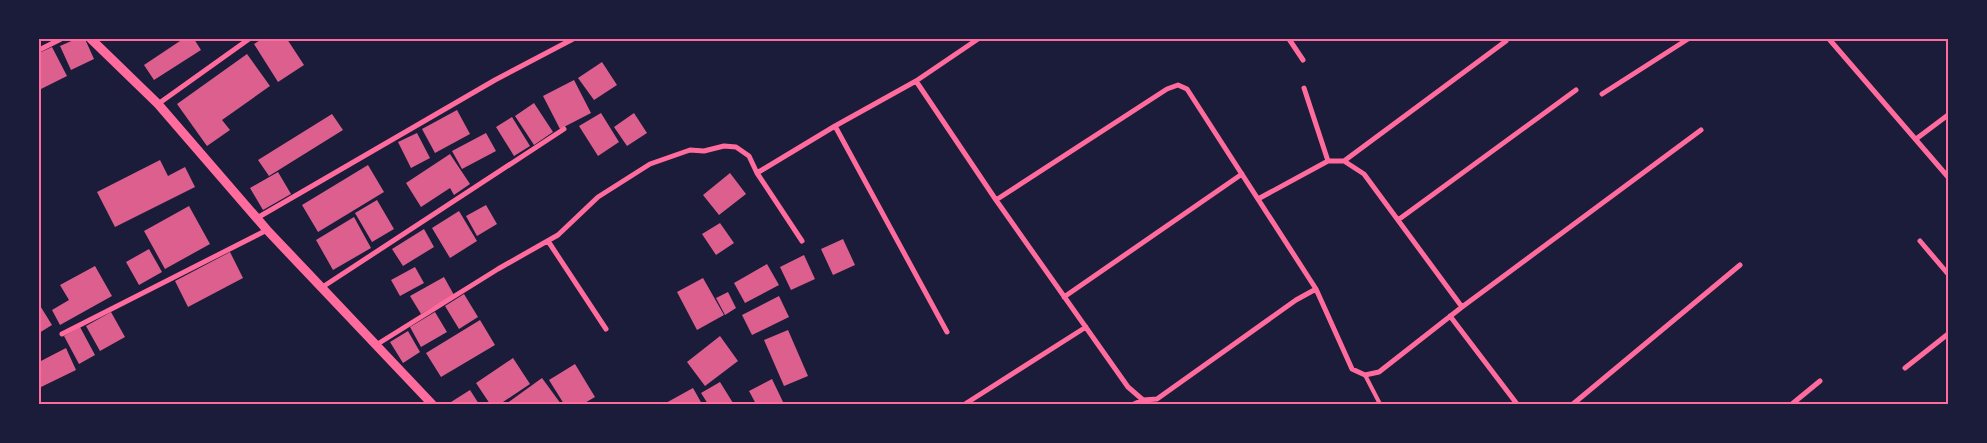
<svg xmlns="http://www.w3.org/2000/svg" width="1987" height="443" font-family="'Asap Condensed',sans-serif">
  <rect width="100%" height="100%" fill="#1b1b3a"/>
  <path fill="#dd5f8e" d="M76 39H85L94 59 71 70 60 46Z
    M183 39H194L201 50 154 80 144 65Z
    M262 39H287L304 65 278 82 254 44Z
    M52 47 67 76 39 90V53Z
    M247 54 270 86 222 120 230 130 207 146 177 104Z
    M602 62 617 85 594 100 578 78Z
    M574 80 591 113 560 129 543 96Z
    M534 103 553 132 534 145 515 116Z
    M457 110 470 134 435 153 422 129Z
    M601 113 619 142 598 156 579 126Z
    M634 113 647 133 627 146 614 127Z
    M332 114 343 130 269 176 258 160Z
    M512 117 530 146 514 156 496 127Z
    M417 133 430 158 411 168 398 142Z
    M486 133 496 151 462 169 452 151Z
    M450 154 470 184 454 195 450 188 421 207 406 183Z
    M160 160 168 176 185 167 195 187 115 227 97 192Z
    M368 165 384 192 318 232 302 205Z
    M278 172 291 194 263 210 250 188Z
    M730 173 746 194 719 215 703 195Z
    M377 200 394 229 372 242 355 213Z
    M486 205 497 224 477 236 466 216Z
    M189 206 210 244 165 269 144 231Z
    M459 211 477 241 450 258 432 228Z
    M354 217 371 248 333 270 316 240Z
    M720 223 734 243 716 255 702 234Z
    M424 229 434 247 403 266 392 249Z
    M843 239 855 265 833 275 821 249Z
    M149 249 162 272 139 285 126 262Z
    M230 252 243 278 188 307 175 281Z
    M804 255 815 279 791 290 780 267Z
    M767 264 779 285 745 303 734 283Z
    M95 266 112 296 60 325 52 310 69 300 60 285Z
    M415 267 424 283 400 296 391 280Z
    M444 277 454 295 421 314 410 296Z
    M703 278 724 315 697 330 677 292Z
    M728 292 736 308 725 315 716 298Z
    M464 294 478 317 459 329 445 306Z
    M779 296 789 317 752 335 742 315Z
    M39 304 52 325 39 333Z
    M111 312 125 337 100 351 86 326Z
    M435 312 447 332 421 347 410 327Z
    M480 320 495 345 441 377 426 353Z
    M80 327 95 355 79 364 64 336Z
    M788 330 808 376 784 386 764 340Z
    M408 331 420 352 403 363 390 342Z
    M720 336 738 361 705 386 687 362Z
    M66 348 76 370 39 388V362Z
    M513 358 530 384 500 404H490L476 383Z
    M575 364 595 397 583 404H564L549 380Z
    M542 378 561 404H506Z
    M772 379 784 404H756L749 391Z
    M720 382 733 403 732 404H708L701 393Z
    M693 388 702 404H664Z
    M470 390 479 404H452L451 402Z"/>
  <g fill="none" stroke-linecap="round" stroke-linejoin="round">
    <path stroke="#ff6b9d" stroke-width="4" d="M1365 375 1380 404"/>
    <path stroke="#ff6b9d" stroke-width="5" d="M1289 39 1303 60
      M1829 39 1948 177
      M39 50 61 39
      M916 81 978 39
      M1304 88 1328 161
      M1602 94 1688 39
      M158 104 249 39
      M835 126 947 332
      M1916 139 1948 115
      M1344 161 1506 41
      M757 173 802 241
      M1258 199 1328 161H1344L1364 174 1462 307
      M996 200 1167 89 1178 85 1187 89 1316 289
      M257 218 495 80 573 39
      M1398 220 1576 90
      M548 241 606 329
      M1920 241 1948 274
      M321 288 564 129
      M1064 297 1242 174
      M1450 316 1517 404
      M62 334 267 230
      M376 345 498 269 558 235 598 197 650 164 690 150 704 151 724 146 736 147 749 156 757 173 835 126 916 81 996 200 1128 387 1143 400 1157 399 1296 300 1316 289 1352 369 1365 375 1379 372 1462 307 1701 130
      M1905 368 1948 334
      M965 404 1086 327
      M1134 404 1143 400 1145 404
      M1573 404 1740 265
      M1792 404 1820 381"/>
    <path stroke="#ff6b9d" stroke-width="9" d="M91 39 158 104 267 230 432 404"/>
  </g>
  <rect width="1987" height="443" fill="none" stroke="#1b1b3a" stroke-width="80"/>
  <rect x="40" y="40" width="1907" height="363" fill="none" stroke="#ff6b9d" stroke-width="2"/>
</svg>
